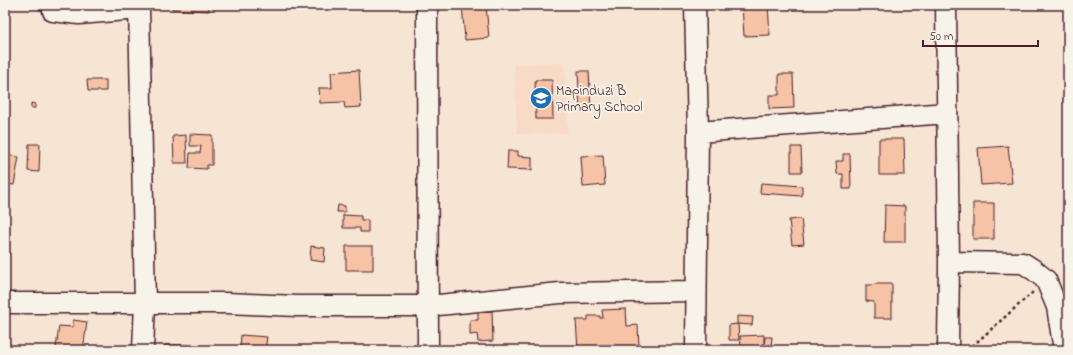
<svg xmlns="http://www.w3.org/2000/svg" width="1073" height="355" font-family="'Indie Flower',sans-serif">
  <rect width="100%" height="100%" fill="#f7e5d4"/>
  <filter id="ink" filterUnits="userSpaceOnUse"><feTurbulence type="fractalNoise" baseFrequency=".025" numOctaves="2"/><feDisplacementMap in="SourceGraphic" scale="8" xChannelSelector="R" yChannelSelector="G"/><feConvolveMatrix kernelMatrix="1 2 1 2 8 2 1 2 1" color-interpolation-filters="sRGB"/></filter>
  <g filter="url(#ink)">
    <path fill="#f7dbc6" d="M565 63 568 133 517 134 514 64Z"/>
    <path fill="#f6c3a7" stroke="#4a1f2b" d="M39 5H57L58 8 39 10Z
      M173 5H209V11L172 9Z
      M462 5H486L489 38 465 40Z
      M742 5H768L770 35 744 36Z
      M359 70 361 107 345 108 344 102 320 103 319 88H332L331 72Z
      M578 71H589L591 111 580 112Z
      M779 74H793L794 108 769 109V95H779Z
      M87 80H106V91H88Z
      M535 80H552L553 119H536Z
      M31 103 35 104V108H31Z
      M190 134 212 135V165H207V169L189 168 190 153H200L201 146H190Z
      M186 135 187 163H174L173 136Z
      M879 139H904L905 175H879Z
      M29 144H40L39 172 28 171Z
      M1008 146 1012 183 981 185 978 148Z
      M791 147H801L802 172H791Z
      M508 151H518V156L532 157V170L507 169Z
      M843 154H850L851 189H843V174H837L836 161H843Z
      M5 155 19 157 14 185 7 184 10 167 5 166Z
      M603 155 605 185 583 187 581 156Z
      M761 183 802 186V196L760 193Z
      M973 203H994V239H973Z
      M338 205 345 206V212H337Z
      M885 205 905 206V242H884Z
      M343 215 361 216V220H368V232H360V228H343Z
      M801 219 804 244 792 245 789 220Z
      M311 246 325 248 324 262 310 260Z
      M346 246H373V270H346Z
      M5 247H9V254L5 253Z
      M874 284H892V318H874V302L866 301V285H873Z
      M626 309 627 326 638 325 639 348 578 350 576 320H588V316H600V318H603L602 310Z
      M492 311 493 341 478 342 477 334 470 335V320H478V312Z
      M737 316 753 317 752 325 737 324Z
      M73 320 87 322 83 350 56 348 59 326 73 327Z
      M738 324 739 340H729V325Z
      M241 335 267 337 265 350H240Z
      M764 335V347H741L740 336Z
      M765 337H772L771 349 764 348Z
      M165 345H190V350H165Z"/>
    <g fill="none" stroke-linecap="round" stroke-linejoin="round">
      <g stroke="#4a1f2b" stroke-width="23">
        <path id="minor" d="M139 5 145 303 143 350
          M427 5 428 350
          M695 5 698 132 696 350
          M946 5 949 262 948 350
          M53 11 79 14 139 9
          M698 132 947 113
          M949 262 1023 263 1034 270 1046 280 1057 307 1064 350
          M5 303H226L297 306H428L560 293 696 291"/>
      </g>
      <path stroke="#4a1f2b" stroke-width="2.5" stroke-dasharray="3 3" stroke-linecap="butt" d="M968 350 1033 292"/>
      <use href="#minor" stroke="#f7f3e8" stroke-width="20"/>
    </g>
  </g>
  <defs>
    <g id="school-disc" transform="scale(1.15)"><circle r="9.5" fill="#1f6fb2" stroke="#f7f3e8"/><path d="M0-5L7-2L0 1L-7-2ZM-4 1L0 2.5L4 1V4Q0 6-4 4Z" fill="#fff"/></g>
  </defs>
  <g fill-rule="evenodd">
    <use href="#school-disc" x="541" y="98"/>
  </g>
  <g text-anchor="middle" stroke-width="3.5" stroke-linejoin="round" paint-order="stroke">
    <g font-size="14" fill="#4a1f2b" stroke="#f7f3e8" text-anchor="start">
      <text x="556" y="95">Mapinduzi B<tspan x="556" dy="16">Primary School</tspan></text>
    </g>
  </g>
  <rect width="1073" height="355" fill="none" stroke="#f7f3e8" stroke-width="20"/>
  <rect x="10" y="10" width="1053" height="335" fill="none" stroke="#4a1f2b" stroke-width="1.5" filter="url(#ink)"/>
  <path d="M923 40v6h115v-6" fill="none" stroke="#4a1f2b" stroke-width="2"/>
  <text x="929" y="40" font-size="12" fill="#4a1f2b" stroke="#f7f3e8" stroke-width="3" paint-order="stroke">50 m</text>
</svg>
